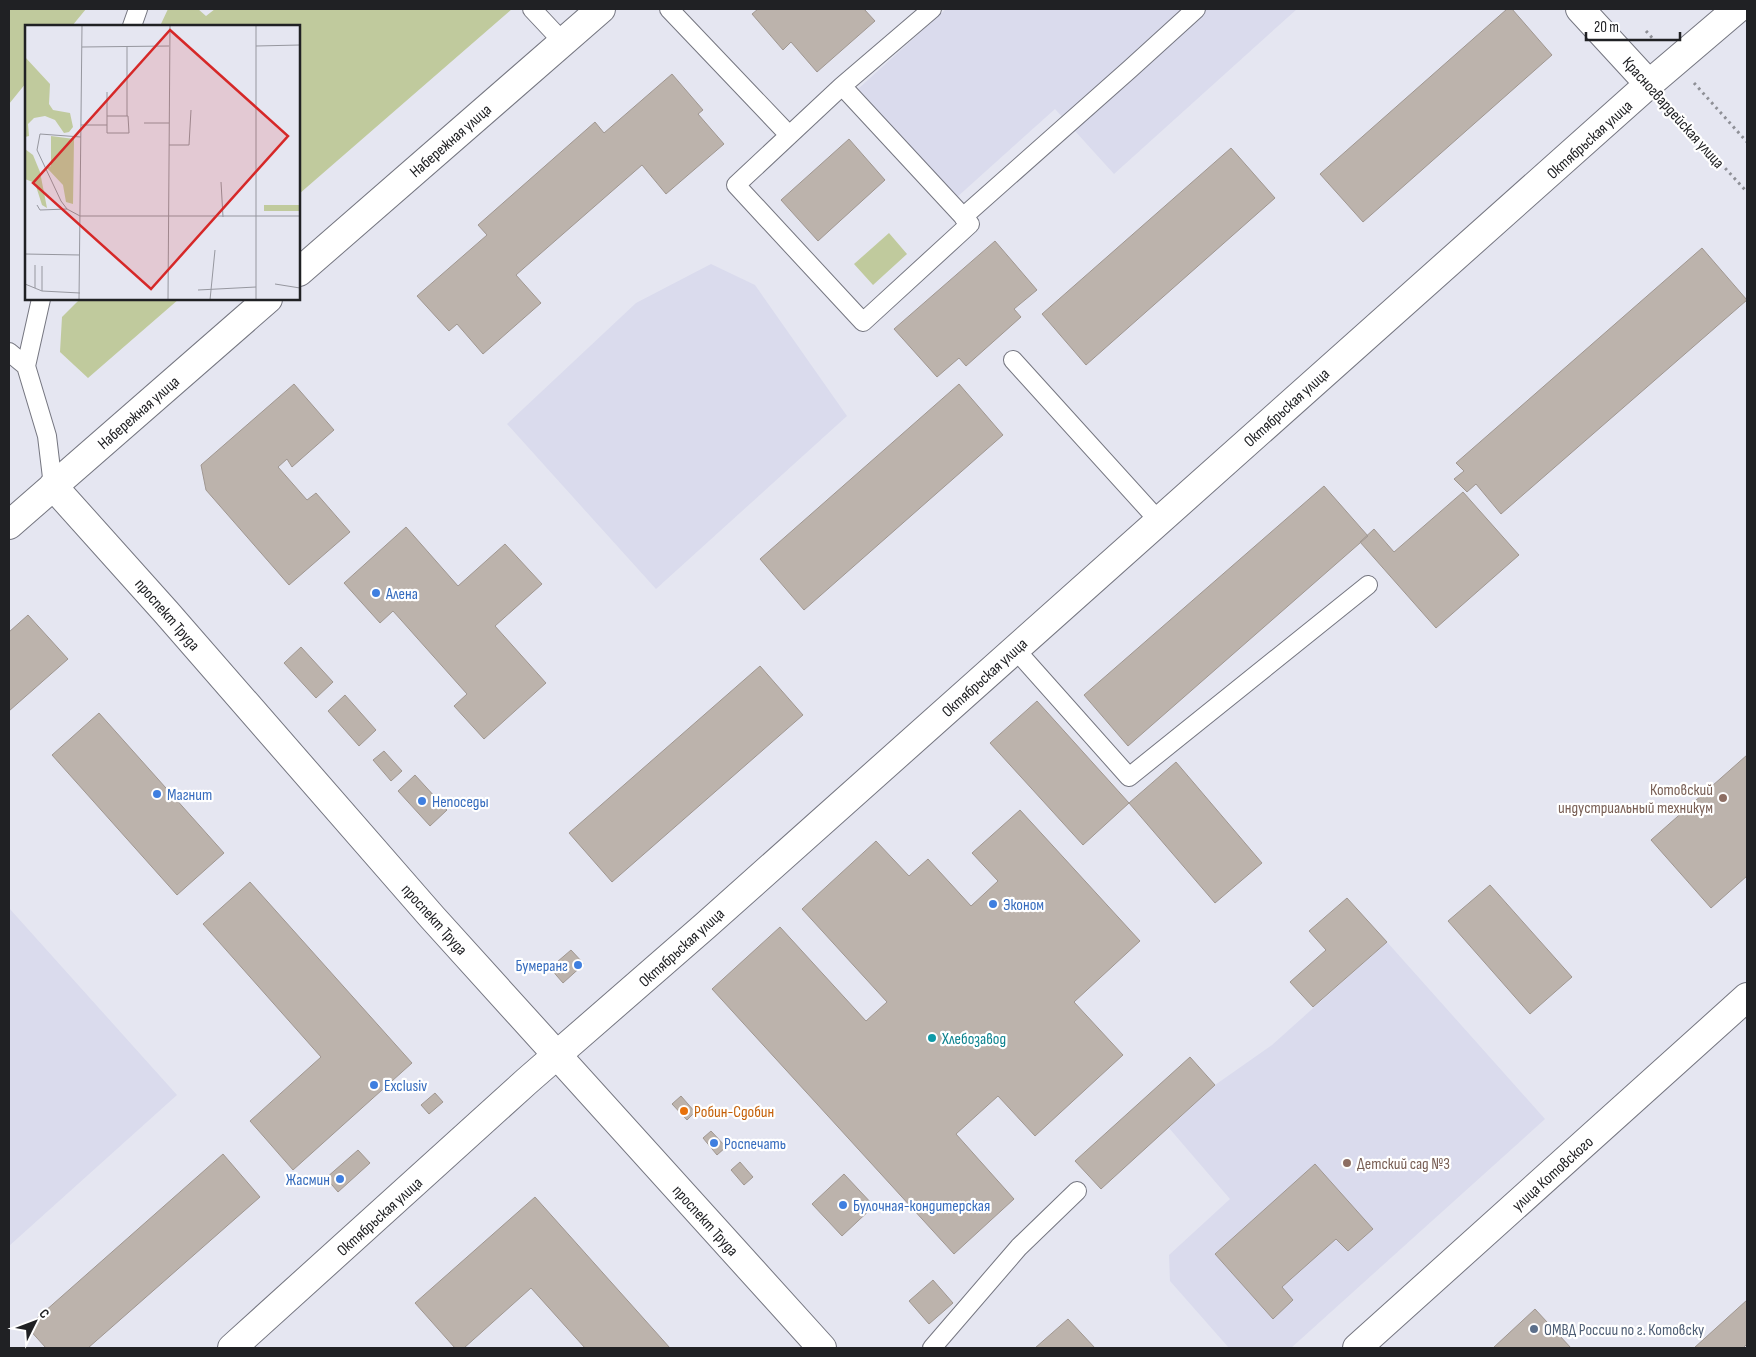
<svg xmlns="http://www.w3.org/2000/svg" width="1756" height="1357" font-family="'Sofia Sans Condensed',sans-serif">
  <rect width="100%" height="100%" fill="#e5e6f1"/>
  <path fill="#dadbed" d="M946 9H1297L1114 174 1055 109 956 198 858 89Z
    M711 264 755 285 847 416 656 589 507 424 636 303Z
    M9 908 177 1095 9 1246Z
    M1387 942 1545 1119 1291 1348H1229L1170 1281 1169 1255 1230 1199 1169 1128 1215 1085 1272 1045Z"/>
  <path fill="#c0ca9d" d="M9 9H86L72 26H26V83L9 104Z
    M168 9H198L206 16 215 9H512L299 194V26H160Z
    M889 233 907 254 873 285 854 264Z
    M80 299H179L88 378 60 352 62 317Z"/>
  <path fill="#bcb3ac" stroke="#a09791" d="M758 9H864L875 21 817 72 791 42 783 50 752 14Z
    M1507 9H1512L1552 55 1363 222 1320 174Z
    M672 74 703 110 698 114 724 144 666 194 642 165 516 275 541 303 483 354 457 324 449 331 417 296 487 235 478 225 595 122 604 133Z
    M849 139 885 180 818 241 781 200Z
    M1231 148 1275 198 1086 365 1042 314Z
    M995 241 1037 290 1014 309 1021 317 966 366 959 358 937 377 894 329Z
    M1702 248 1747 300 1501 514 1476 484 1467 492 1454 479 1464 471 1456 463Z
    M294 384 334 430 292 467 287 459 278 467 307 500 316 493 350 532 289 585 206 490 201 465Z
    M959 384 1003 435 804 610 760 559Z
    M1324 486 1368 536 1128 746 1084 695Z
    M1463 492 1519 555 1436 628 1360 542 1374 529 1394 552Z
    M406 527 458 586 505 544 542 584 495 626 546 683 484 739 454 706 467 694 393 611 380 623 344 583Z
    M28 615 68 659 9 711V632Z
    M301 647 333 682 316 698 284 663Z
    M760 666 803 715 612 882 569 833Z
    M345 695 376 730 359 746 328 711Z
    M1037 701 1129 803 1083 845 990 743Z
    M99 713 224 853 177 895 52 755Z
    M384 751 402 771 391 781 373 760Z
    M1747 755V876L1711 908 1651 840Z
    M1176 762 1262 863 1215 903 1129 803Z
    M415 775 447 810 430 826 398 791Z
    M1020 810 1140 941 1074 1002 1123 1055 1035 1136 998 1096 956 1134 1014 1199 954 1254 712 989 780 927 866 1021 887 1002 802 909 876 841 909 876 928 859 971 906 998 881 972 853Z
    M250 882 412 1063 293 1170 250 1121 321 1057 203 924Z
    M1490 885 1572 977 1530 1014 1448 921Z
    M1347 898 1387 942 1313 1007 1290 982 1326 950 1309 931Z
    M571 950 584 964 563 983 550 968Z
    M1190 1057 1215 1085 1101 1189 1075 1161Z
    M435 1093 443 1102 429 1114 421 1105Z
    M681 1096 695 1112 687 1120 672 1104Z
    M711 1131 726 1147 717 1155 703 1138Z
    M358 1150 370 1163 338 1192 326 1178Z
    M223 1154 260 1197 88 1348H46L27 1327Z
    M740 1162 753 1177 744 1185 731 1170Z
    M1315 1164 1373 1229 1348 1251 1336 1239 1282 1287 1293 1300 1273 1319 1215 1254Z
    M844 1174 874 1206 842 1236 812 1204Z
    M535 1197 670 1348H585L531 1288 464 1348H455L415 1303Z
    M933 1280 953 1303 929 1324 909 1301Z
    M1747 1300V1344L1743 1348H1694Z
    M1535 1309 1571 1348H1493Z
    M1068 1319 1095 1348H1035Z"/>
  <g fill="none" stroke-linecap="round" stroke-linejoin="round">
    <g stroke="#757680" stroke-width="20">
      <path id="lane" d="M532 9 563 42
        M669 9 789 135
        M132 26 138 9
        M842 86 970 224 863 322 736 185Z
        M842 86 932 9
        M963 217 1130 69 1196 9
        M41 299 26 366 47 436 53 486
        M9 352 26 366
        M1013 360 1158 520
        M1015 649 1129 777 1368 585
        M932 1348 1019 1247 1077 1191"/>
    </g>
    <g stroke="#757680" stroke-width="30">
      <path id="secondary" d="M1580 9 1649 84
        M299 272 601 9
        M53 486 166 612 432 917 822 1348
        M9 525 268 299
        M232 1348 527 1081 705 926 1649 84 1737 9
        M1357 1348 1747 997"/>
    </g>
    <path stroke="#8e8f96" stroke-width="3" stroke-dasharray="2.5 4" stroke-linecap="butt" d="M1646 31 1654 40
      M1694 83 1747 142
      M1668 106 1747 192"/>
    <use href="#lane" stroke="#fff" stroke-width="18"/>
    <use href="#secondary" stroke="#fff" stroke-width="28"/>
  </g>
  <g fill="#3f7fe0" stroke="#fff" stroke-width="2">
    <circle cx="376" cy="593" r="5"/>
    <circle cx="157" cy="794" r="5"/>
    <circle cx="422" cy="801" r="5"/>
    <circle cx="993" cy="904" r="5"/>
    <circle cx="578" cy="965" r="5"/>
    <circle cx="374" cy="1085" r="5"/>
    <circle cx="714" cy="1143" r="5"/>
    <circle cx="340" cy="1179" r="5"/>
    <circle cx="843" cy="1205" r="5"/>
  </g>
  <g fill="#8d6e63" stroke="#fff" stroke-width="2">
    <circle cx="1723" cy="798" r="5"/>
    <circle cx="1347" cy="1163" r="5"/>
  </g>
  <circle fill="#0f9aa8" stroke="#fff" stroke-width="2" cx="932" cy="1038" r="5"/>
  <circle fill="#e8710a" stroke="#fff" stroke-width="2" cx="684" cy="1111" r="5"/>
  <circle fill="#5c6f8a" stroke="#fff" stroke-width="2" cx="1534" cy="1329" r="5"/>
  <g text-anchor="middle" stroke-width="4.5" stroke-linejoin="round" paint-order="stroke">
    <g font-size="16" fill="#202124" stroke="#fff">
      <text transform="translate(1674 112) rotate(48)" y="6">Красногвардейская улица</text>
      <text transform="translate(1589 139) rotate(-42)" y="6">Октябрьская улица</text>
      <text transform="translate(450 140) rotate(-41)" y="6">Набережная улица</text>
      <text transform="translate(1286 407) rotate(-42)" y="6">Октябрьская улица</text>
      <text transform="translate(138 412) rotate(-41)" y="6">Набережная улица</text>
      <text transform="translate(168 614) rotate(49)" y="6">проспект Труда</text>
      <text transform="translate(984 677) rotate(-42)" y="6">Октябрьская улица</text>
      <text transform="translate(435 919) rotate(48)" y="6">проспект Труда</text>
      <text transform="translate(681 947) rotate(-42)" y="6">Октябрьская улица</text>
      <text transform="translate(1552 1173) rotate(-42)" y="6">улица Котовского</text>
      <text transform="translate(379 1216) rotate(-42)" y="6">Октябрьская улица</text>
      <text transform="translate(706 1220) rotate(48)" y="6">проспект Труда</text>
    </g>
    <g font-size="16" fill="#366cbe" stroke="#fff" text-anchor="start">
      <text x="386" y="599">Алена</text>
      <text x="167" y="800">Магнит</text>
      <text x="432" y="807">Непоседы</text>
      <text x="1003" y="910">Эконом</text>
      <text x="568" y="971" text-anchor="end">Бумеранг</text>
      <text x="384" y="1091">Exclusiv</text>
      <text x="724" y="1149">Роспечать</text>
      <text x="330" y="1185" text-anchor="end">Жасмин</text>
      <text x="853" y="1211">Булочная-кондитерская</text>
    </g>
    <g font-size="16" fill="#785e54" stroke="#fff" text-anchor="end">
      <text x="1713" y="795">Котовский<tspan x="1713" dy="18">индустриальный техникум</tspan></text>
      <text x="1357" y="1169" text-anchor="start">Детский сад №3</text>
    </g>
    <g font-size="16" fill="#0d838f" stroke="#fff" text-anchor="start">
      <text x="942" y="1044">Хлебозавод</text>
    </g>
    <g font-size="16" fill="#c56008" stroke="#fff" text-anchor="start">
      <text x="694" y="1117">Робин-Сдобин</text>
    </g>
    <g font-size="16" fill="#4e5e75" stroke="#fff" text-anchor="start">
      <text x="1544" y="1335">ОМВД России по г. Котовску</text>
    </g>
  </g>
  <g transform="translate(25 25)">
    <rect width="275" height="275" fill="#e5e6f1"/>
    <path d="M0 32 25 59 24 79 28 85 45 88 48 102 44 107 39 108 30 95 20 91 9 93 3 99 4 111 0 112ZM26 111 49 114 48 179 41 177 38 160 22 143 26 141ZM0 124 8 130 15 147 22 183 17 180 10 158 0 154ZM239 180H275V186H239Z" fill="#c0ca9d"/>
    <path fill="none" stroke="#96979f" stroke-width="1" d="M102 21V91M231 21 275 20M57 22 144 21M82 91V67M119 98H144M56 100H82V108H104L103 91H82V100M56 112 15 109 12 125 36 176 42 184 55 191H275M144 120H164L166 85M196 157 198 192M12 180 15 185 42 184M0 229 55 230M10 240V263M0 259 17 266 55 268M250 259 275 263M173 265 231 262M17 266V241M54 275 57 0M143 275 145 0M185 275 190 225M231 275V0"/>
    <path fill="#d62828" fill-opacity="0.15" stroke="#d62828" stroke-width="2.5" d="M145 5 263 111 126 264 8 158Z"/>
    <rect width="275" height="275" fill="none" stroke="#202124" stroke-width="2.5"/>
  </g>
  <rect width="1756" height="1357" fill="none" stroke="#202124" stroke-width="20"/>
  <g transform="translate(35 1322) rotate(48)" stroke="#ffffff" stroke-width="4" paint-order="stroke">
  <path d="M0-4L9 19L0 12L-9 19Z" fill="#202124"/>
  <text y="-8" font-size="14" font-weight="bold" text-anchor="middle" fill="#202124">С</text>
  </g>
  <path d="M1586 32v8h94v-8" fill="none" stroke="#202124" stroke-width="2.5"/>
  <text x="1594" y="32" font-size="15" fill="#202124" stroke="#ffffff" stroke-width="4" paint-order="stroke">20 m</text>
</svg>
